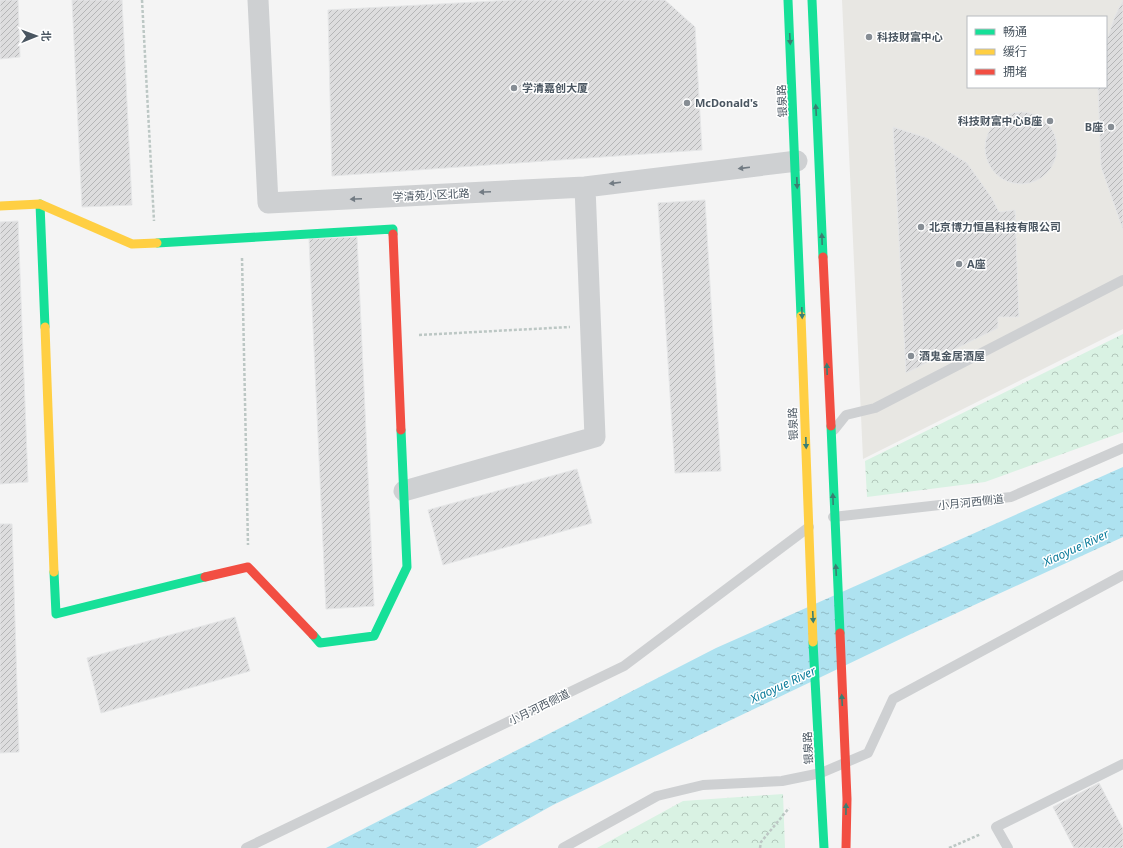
<svg xmlns="http://www.w3.org/2000/svg" width="1123" height="848" font-family="'Noto Sans','Noto Sans SC',sans-serif">
  <defs>
    <pattern id="forest-crowns" width="20" height="18" patternUnits="userSpaceOnUse"><rect width="20" height="18" fill="#d9f2e3"/><path d="M2 6a3 3 0 1 1 6 0M12 15a3 3 0 1 1 6 0" fill="none" stroke="#b2c7bb"/></pattern>
    <pattern id="water-ripples" width="26" height="14" patternUnits="userSpaceOnUse"><rect width="26" height="14" fill="#aee2f0"/><path d="M2 4q2-2 4 0t4 0M15 11q2-2 4 0t4 0" fill="none" stroke="#90bac6"/></pattern>
    <pattern id="building-hatch" width="6" height="6" patternUnits="userSpaceOnUse"><rect width="6" height="6" fill="#ddddde"/><path d="M-1 1l2-2M0 6l6-6M5 7l2-2" fill="none" stroke="#b5b6b7"/></pattern>
  </defs>
  <rect width="100%" height="100%" fill="#f4f4f4"/>
  <path fill="#e8e7e3" fill-rule="evenodd" d="M842 0H1123V329L863 459ZM968 17H1106V87H968Z"/>
  <path fill="url(#forest-crowns)" d="M1123 334V432L985 482 867 497 865 461Z
    M783 794 785 848H597L683 801Z"/>
  <path fill="url(#water-ripples)" d="M1123 467V537L913 633 553 805 476 848H326L716 648Z"/>
  <path fill="url(#building-hatch)" stroke="#e5e6e7" d="M0 0H18L20 57 0 59Z
    M72 0H122L132 205 82 207Z
    M513 0H665L695 27 702 150 332 176 328 10Z
    M1123 0V230L1101 167 1098 87H1106V42L1115 16Z
    M985 148a36 36 0 1 1 72 0a36 36 0 1 1-72 0Z
    M893 127 927 138 967 163 992 198 999 212 1015 210 1019 317H998V328L906 373Z
    M705 200 721 471 675 473 658 203Z
    M18 221 28 482 0 484V222Z
    M357 237 374 606 326 609 309 239Z
    M577 469 592 523 443 565 428 510Z
    M0 524H12L19 752 0 753Z
    M235 617 250 671 101 713 87 658Z
    M1099 783 1123 829V848H1074L1053 807Z"/>
  <g fill="none" stroke-linecap="round" stroke-linejoin="round">
    <path stroke="#bcc7c4" stroke-width="2.5" stroke-dasharray="3 2" stroke-linecap="butt" d="M142 0 154 221
      M242 258 248 545
      M419 335 570 327
      M760 848 761 842 789 808
      M949 848 981 834"/>
    <path stroke="#ced0d2" stroke-width="10" d="M834 430 846 415 875 408 1123 280
      M833 517 1011 497 1123 448
      M246 848 624 666 809 527
      M563 848 657 796 703 785 782 781 821 773 868 753 893 699 1123 575
      M1008 848 996 827 1123 764"/>
    <path stroke="#ced0d2" stroke-width="21" d="M258 0 268 203 585 187 797 161
      M404 491 595 437 585 187"/>
    <path stroke="#16e098" stroke-width="9" d="M788 0 801 316
      M812 0 823 257
      M40 204 45 327
      M157 243 393 229V234
      M831 426 840 633
      M54 572 56 614 205 577
      M313 635 320 643 374 636 407 567 401 430
      M813 642 824 848"/>
    <path stroke="#ffcf43" stroke-width="9" d="M0 206 40 204 132 244 157 243
      M801 316 813 642
      M45 327 54 572"/>
    <path stroke="#f24e42" stroke-width="9" d="M393 234 401 430
      M823 257 831 426
      M205 577 248 567 313 635
      M840 633 847 799 846 848"/>
  </g>
  <defs><path id="oneway-solid" d="M-6-.8H1V-3.2L6.5 0L1 3.2V.8H-6Z"/></defs>
  <g fill="#3a7f72">
    <use href="#oneway-solid" transform="translate(790 39) rotate(87)"/>
    <use href="#oneway-solid" transform="translate(816 110) rotate(-93)"/>
    <use href="#oneway-solid" transform="translate(797 183) rotate(88)"/>
    <use href="#oneway-solid" transform="translate(822 239) rotate(-92)"/>
    <use href="#oneway-solid" transform="translate(802 313) rotate(88)"/>
    <use href="#oneway-solid" transform="translate(827 369) rotate(-92)"/>
    <use href="#oneway-solid" transform="translate(806 443) rotate(88)"/>
    <use href="#oneway-solid" transform="translate(833 499) rotate(-92)"/>
    <use href="#oneway-solid" transform="translate(836 570) rotate(-93)"/>
    <use href="#oneway-solid" transform="translate(813 617) rotate(87)"/>
    <use href="#oneway-solid" transform="translate(842 700) rotate(-93)"/>
    <use href="#oneway-solid" transform="translate(846 809) rotate(-89)"/>
  </g>
  <g fill="#727b83">
    <use href="#oneway-solid" transform="translate(744 168) rotate(173)"/>
    <use href="#oneway-solid" transform="translate(615 183) rotate(173)"/>
    <use href="#oneway-solid" transform="translate(485 192) rotate(177)"/>
    <use href="#oneway-solid" transform="translate(356 199) rotate(177)"/>
  </g>
  <g fill="#868d94" stroke="#fff" stroke-width="1.5">
    <circle cx="869" cy="37" r="4"/>
    <circle cx="514" cy="88" r="4"/>
    <circle cx="687" cy="103" r="4"/>
    <circle cx="1050" cy="121" r="4"/>
    <circle cx="1111" cy="127" r="4"/>
    <circle cx="921" cy="227" r="4"/>
    <circle cx="959" cy="264" r="4"/>
    <circle cx="911" cy="356" r="4"/>
  </g>
  <g text-anchor="middle" stroke-width="3" stroke-linejoin="round" paint-order="stroke">
    <g font-size="11" font-weight="bold" fill="#4a5661" stroke="#fff" text-anchor="start">
      <text x="877" y="41">科技财富中心</text>
      <text x="522" y="92">学清嘉创大厦</text>
      <text x="695" y="107">McDonald's</text>
      <text x="1042" y="125" text-anchor="end">科技财富中心B座</text>
      <text x="1103" y="131" text-anchor="end">B座</text>
      <text x="929" y="231">北京博力恒昌科技有限公司</text>
      <text x="967" y="268">A座</text>
      <text x="919" y="360">酒鬼金居酒屋</text>
    </g>
    <g font-size="11" fill="#4a5661" stroke="#fff">
      <text transform="translate(782 101) rotate(-93)" y="4">银泉路</text>
      <text transform="translate(431 195) rotate(-3)" y="4">学清苑小区北路</text>
      <text transform="translate(793 424) rotate(-92)" y="4">银泉路</text>
      <text transform="translate(971 502) rotate(-6)" y="4">小月河西侧道</text>
      <text transform="translate(539 707) rotate(-26)" y="4">小月河西侧道</text>
      <text transform="translate(808 748) rotate(-93)" y="4">银泉路</text>
    </g>
    <g font-size="12" font-style="italic" fill="#0c7c9b" stroke="#fff">
      <text transform="translate(1076 548) rotate(-25)" y="4">Xiaoyue River</text>
      <text transform="translate(783 685) rotate(-25)" y="4">Xiaoyue River</text>
    </g>
  </g>
  <rect x="967" y="16" width="140" height="72" fill="#ffffff" stroke="#b7bbc0"/>
  <rect x="975" y="29" width="20" height="6" fill="#16e098" stroke="#b7bbc0"/>
  <text x="1003" y="36" font-size="12" fill="#4a5661">畅通</text>
  <rect x="975" y="49" width="20" height="6" fill="#ffcf43" stroke="#b7bbc0"/>
  <text x="1003" y="56" font-size="12" fill="#4a5661">缓行</text>
  <rect x="975" y="69" width="20" height="6" fill="#f24e42" stroke="#b7bbc0"/>
  <text x="1003" y="76" font-size="12" fill="#4a5661">拥堵</text>
  <g transform="translate(36 36) rotate(89)" stroke="#ffffff" stroke-width="3" paint-order="stroke">
  <path d="M0-3L7 15L0 10L-7 15Z" fill="#4a5661"/>
  <text y="-6" font-size="11" font-weight="bold" text-anchor="middle" fill="#4a5661">北</text>
  </g>
</svg>
